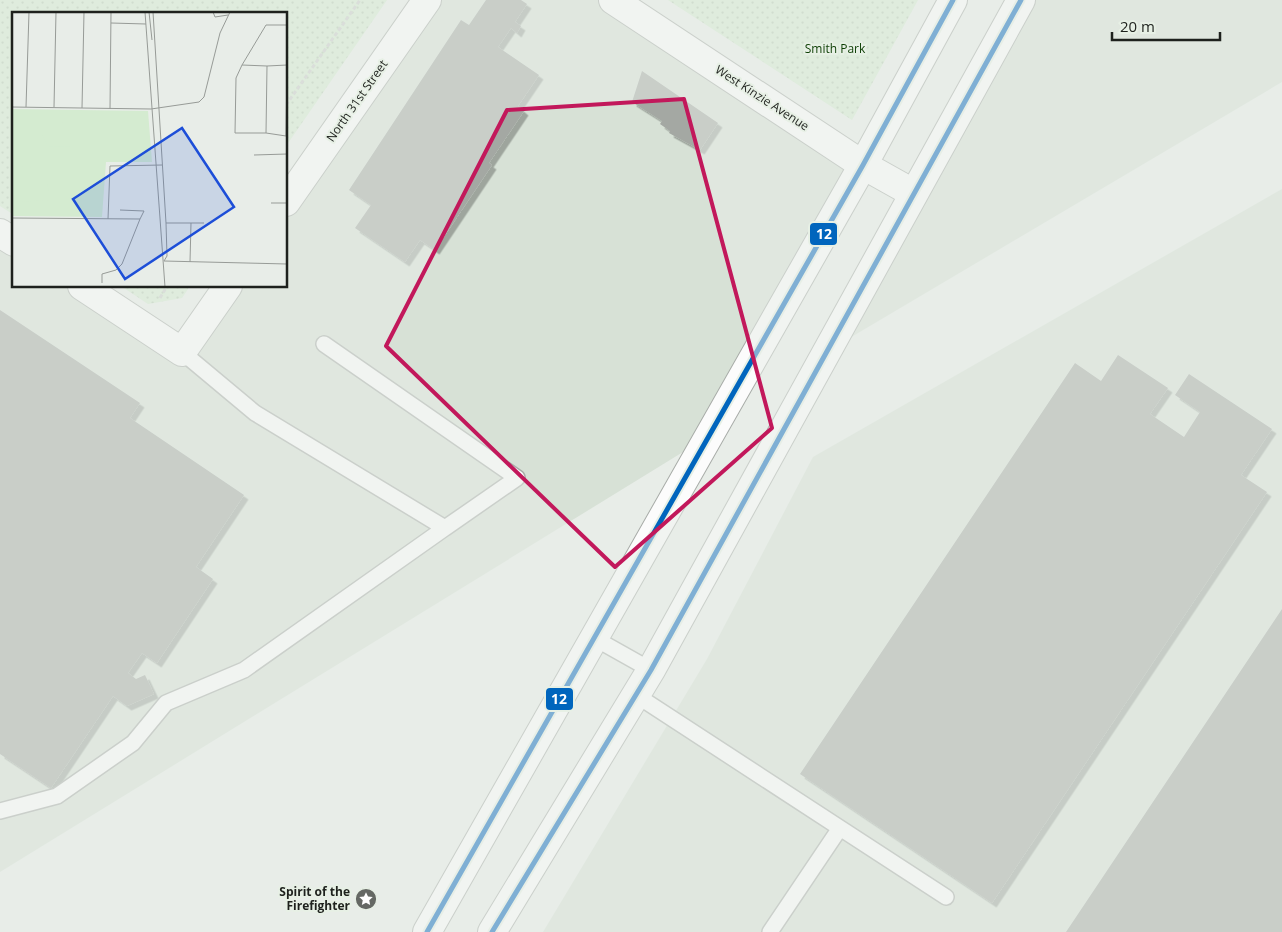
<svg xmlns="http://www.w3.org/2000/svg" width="1282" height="932" font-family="'Open Sans',sans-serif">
  <defs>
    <pattern id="grass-dots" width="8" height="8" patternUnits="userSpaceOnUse" patternTransform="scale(1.25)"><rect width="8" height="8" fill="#d4ebd0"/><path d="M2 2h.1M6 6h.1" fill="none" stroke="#b6c9b2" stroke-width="1.8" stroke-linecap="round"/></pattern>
    <filter id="shadow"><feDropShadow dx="4.5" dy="4.5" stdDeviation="0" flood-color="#0004"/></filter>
  </defs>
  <rect width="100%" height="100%" fill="#e8ede8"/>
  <path fill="#d7e1d6" d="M427 0H613L863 165 709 436 0 872V233L14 242V286H82L182 352 228 286H286V202Z
    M1021 0H1282V82L826 352Z
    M1282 189V932H543L707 659 813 457Z"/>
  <path fill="url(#grass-dots)" d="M0 0H387L286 146V14H14V215L0 206Z
    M668 0H918L852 120Z
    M121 286H190L182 298 148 304Z"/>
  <path fill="#a4a8a3" filter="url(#shadow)" d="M486 0H521L527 4 515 22 521 26 517 33 511 28 498 47 539 75 518 106 524 111 489 163 492 165 435 250 420 240 405 262 355 228 371 205 349 190 461 20 469 25Z
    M642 71 718 123 700 150 669 133 670 131 660 124 662 121 632 102Z
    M0 310 140 403 130 418 244 495 196 567 213 579 157 663 142 653 128 673 136 679 145 675 154 694 127 706 113 696 51 788 0 754Z
    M1118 355 1168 388 1150 414 1184 437 1200 412 1175 395 1189 374 1272 429 1241 475 1267 492 992 903 800 774 1075 363 1101 381Z
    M1282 609V932H1066Z"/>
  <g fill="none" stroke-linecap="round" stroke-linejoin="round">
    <g stroke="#a8aca8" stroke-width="18">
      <path id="lane" d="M182 352 255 413 445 528 517 478 324 344
        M594 638 651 670
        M636 695 840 828
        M0 811 57 796 133 743 166 703 244 670 445 528
        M770 932 840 828 946 897"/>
    </g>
    <g stroke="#a8aca8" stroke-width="30">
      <path id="street" d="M613 0 863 165 913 193
        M286 202 427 0
        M0 233 14 242
        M82 286 182 352 228 286"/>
    </g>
    <g stroke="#a8aca8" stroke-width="30">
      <path id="secondary" d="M427 932 863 165 953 0
        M492 932 651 670 1021 0"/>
    </g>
    <path stroke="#caccc9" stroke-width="3" stroke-dasharray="4 2.5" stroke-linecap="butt" d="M286 105 360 0
      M160 298 167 286"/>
    <use href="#lane" stroke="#fcfcfc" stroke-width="15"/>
    <use href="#street" stroke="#fcfcfc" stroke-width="28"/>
    <use href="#secondary" stroke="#fcfcfc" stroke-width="28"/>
    <g stroke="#e7f0e5" stroke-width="9">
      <path id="bus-1" d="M427 932 863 165 953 0
        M492 932 651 670 1021 0"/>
    </g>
    <use href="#bus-1" stroke="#0065bd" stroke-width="5"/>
  </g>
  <path d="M0 0H1282V932H0ZM684 99 772 428 615 567 386 346 507 110Z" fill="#e8ede8" fill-opacity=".55" fill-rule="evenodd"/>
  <path fill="none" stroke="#c2185b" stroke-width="4" stroke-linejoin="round" d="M684 99 772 428 615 567 386 346 507 110Z"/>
  <defs>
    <g id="sight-disc" transform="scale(1.125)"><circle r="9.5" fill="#656864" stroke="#e7f0e5"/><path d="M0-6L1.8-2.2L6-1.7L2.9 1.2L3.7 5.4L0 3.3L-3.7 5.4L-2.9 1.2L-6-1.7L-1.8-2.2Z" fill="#fff"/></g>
  </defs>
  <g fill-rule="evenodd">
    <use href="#sight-disc" x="366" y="899"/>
  </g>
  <g text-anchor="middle" stroke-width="4" stroke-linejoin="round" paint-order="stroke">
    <g font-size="12" fill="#0b3d02" stroke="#e7f0e5">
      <text x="835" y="53">Smith Park</text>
    </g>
    <g font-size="12" fill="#1e211d" stroke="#e7f0e5">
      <text transform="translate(762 98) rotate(33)" y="4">West Kinzie Avenue</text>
      <text transform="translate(357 101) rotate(-55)" y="4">North 31st Street</text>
    </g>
    <g font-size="12" font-weight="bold" fill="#1e211d" stroke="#e7f0e5" text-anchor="end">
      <text x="350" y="896">Spirit of the<tspan x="350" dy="14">Firefighter</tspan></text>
    </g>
  </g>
  <g transform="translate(12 12)">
    <rect width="275" height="275" fill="#e8ede8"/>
    <path d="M0 97 136 99 140 150H94L90 205 0 204Z" fill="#d4ebd0"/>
    <path d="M46 110 51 111 64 129 58 135 36 134 30 123ZM1 153 25 156 34 163 38 188 3 190Z" fill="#d4ebd0"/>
    <path fill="none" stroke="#979b97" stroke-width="1" d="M133 0 153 275M137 0 140 28M141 0 154 211 155 244 152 249M201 0 203 5 216 3M99 11 134 12M230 53 224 66 223 121H254L255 54 275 53M255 54 230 53 254 13H275M0 95 139 97 187 90 192 85 208 21 218 0M14 95 17 0M42 95 44 0M70 96 72 0M98 97 99 0M254 121 274 124M274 124 275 53M242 143 275 142M259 191H275M0 206 128 207 132 199 108 198M96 207 98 154 150 153M154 211H179M152 249 275 252M178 250 179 211H192M90 271V262L104 258 110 252 128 207"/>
    <path fill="#1d4ed8" fill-opacity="0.15" stroke="#1d4ed8" stroke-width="2.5" d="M170 116 222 195 113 267 61 187Z"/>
    <rect width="275" height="275" fill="none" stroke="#1e211d" stroke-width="2.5"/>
  </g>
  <g stroke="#e7f0e5" stroke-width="2">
    <rect x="809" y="222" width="29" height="24" rx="5" fill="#0065bd"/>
    <rect x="545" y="687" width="29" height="24" rx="5" fill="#0065bd"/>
  </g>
  <g font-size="14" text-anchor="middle" font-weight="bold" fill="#fff">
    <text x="824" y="239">12</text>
    <text x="559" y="704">12</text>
  </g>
  <path d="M1112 32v8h108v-8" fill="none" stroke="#1e211d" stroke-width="2.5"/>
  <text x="1120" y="32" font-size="15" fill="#1e211d" stroke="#e7f0e5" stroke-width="4" paint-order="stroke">20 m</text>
</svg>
